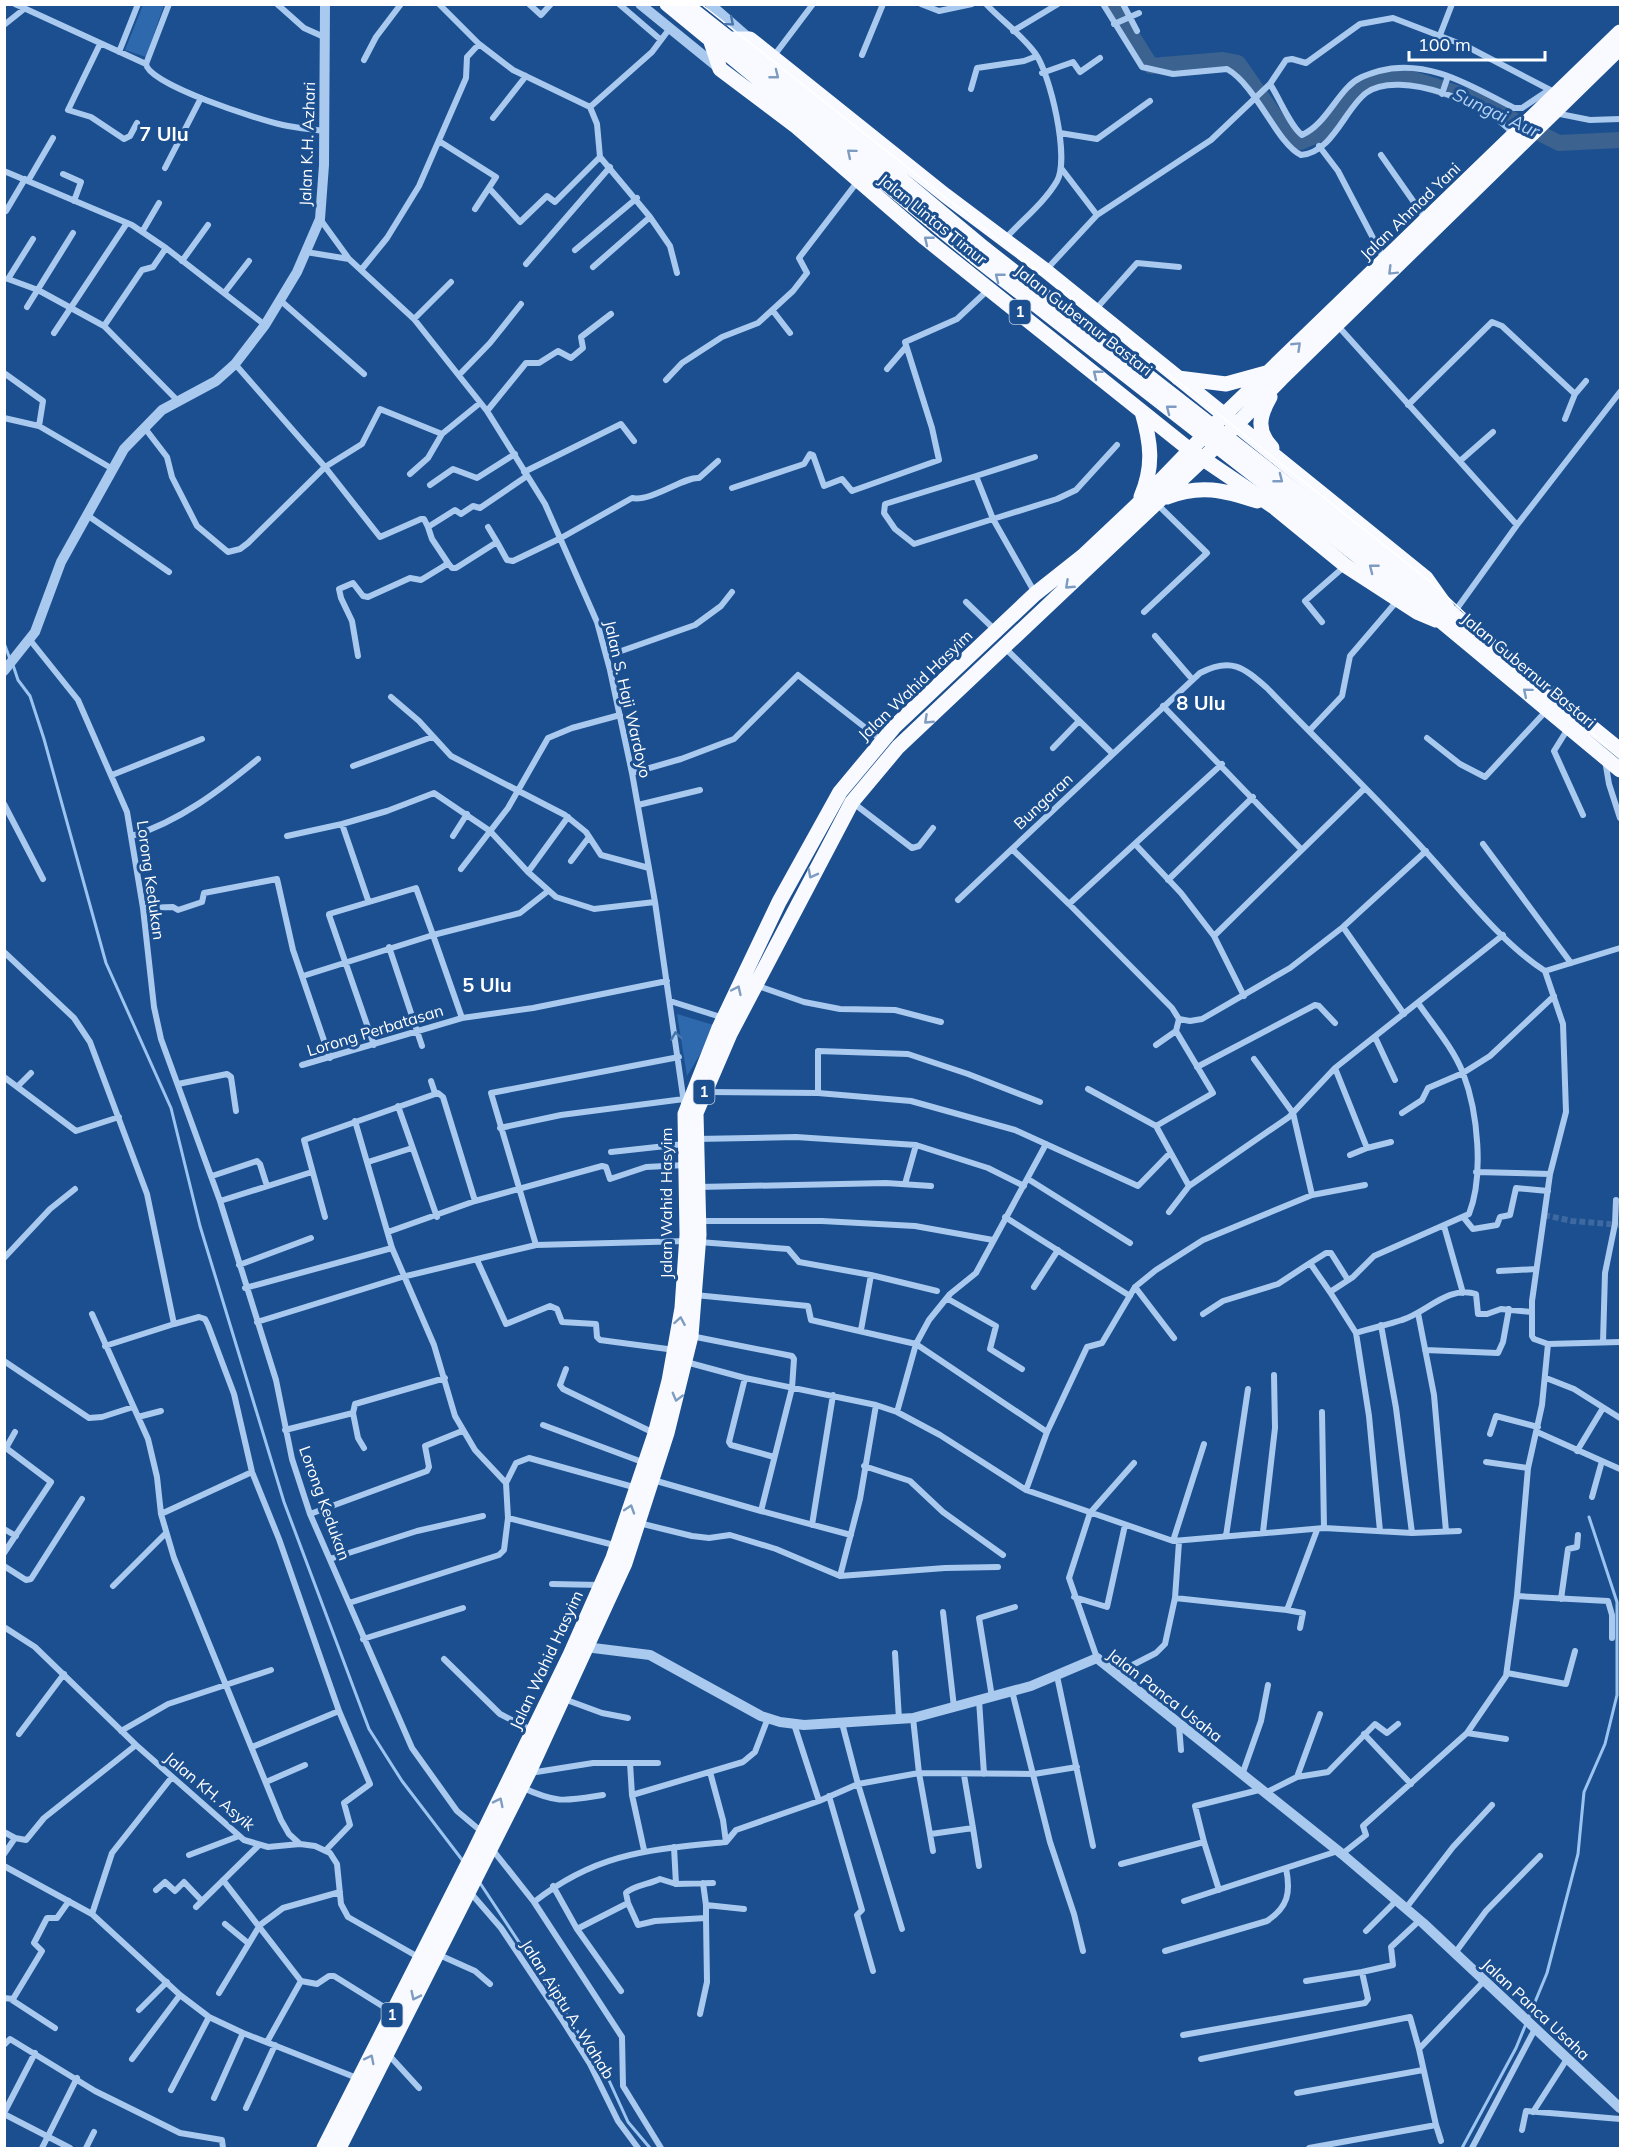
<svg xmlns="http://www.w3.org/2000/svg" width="1625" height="2153" font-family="Mulish,sans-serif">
  <rect width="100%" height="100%" fill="#1b4f8f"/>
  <path fill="#2e69ad" d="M143 5H164L146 57 125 50Z
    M677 1014 717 1026 687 1076Z"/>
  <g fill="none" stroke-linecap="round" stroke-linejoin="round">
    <path stroke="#9cc4f0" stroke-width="3" d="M4 643 10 659
      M13 665 18 680 30 696 44 739 106 963 171 1108 200 1226 284 1502 369 1729 402 1781 463 1861
      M480 1883 607 2076 628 2122 650 2148
      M1462 2148 1516 2048 1547 1973 1578 1854 1584 1792 1605 1744 1617 1695V1602L1589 1517"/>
    <path stroke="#3c6290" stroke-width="16" d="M1112 4 1151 66 1223 60 1238 63 1291 139 1300 142 1324 132 1357 88 1388 78H1410L1469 97 1559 143 1620 140"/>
    <path stroke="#3d69a0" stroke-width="6" stroke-dasharray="6 3" stroke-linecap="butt" d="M1544 1215 1572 1221 1620 1225"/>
    <path stroke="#a9c9ee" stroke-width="6" d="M15 4 146 64
      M169 4 146 64C149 85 260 120 283 125 296 128 310 129 324 131
      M277 4 304 28 324 37
      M439 4 479 44
      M529 4 541 15 551 4
      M619 4 661 40
      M921 4 939 11 972 4
      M986 4C1001 20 1022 35 1035 53 1050 73 1070 158 1057 181 1045 202 1021 221 1005 239
      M1103 4 1142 67 1173 74 1227 69C1257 86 1277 144 1301 155 1333 152 1344 110 1366 93 1399 68 1491 105 1513 134
      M1123 4 1137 31
      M1114 24 1139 13
      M4 25 24 9
      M1013 31 1058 4
      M1440 35 1452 4
      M100 44 68 110 91 117 124 139 130 136 137 123
      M119 52 138 4
      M862 55 883 4
      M773 57 813 4
      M364 60 376 37 401 4
      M1042 73 1073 62 1080 72 1100 58
      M1270 84C1280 99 1290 126 1302 135 1322 126 1332 104 1347 88 1356 78 1366 75 1379 71 1428 58 1471 86 1514 108H1522L1549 90
      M971 89 977 68 1024 61 1037 56
      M1442 94 1448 76
      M590 107 652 52 670 28
      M1555 113 1590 120 1620 119
      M493 118 526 76
      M1060 133 1097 139 1150 101
      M439 141 496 177 475 209
      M1319 146 1338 171 1384 259
      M1381 155 1425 218
      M165 168 201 98
      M1061 168 1097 215
      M4 171 132 225 166 248 265 325
      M63 174 81 182 74 201
      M28 181 53 138
      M6 211 25 179
      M650 217 670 246 677 273
      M320 219 349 259 414 319 487 411 545 504 597 622 610 670 632 773 655 902 684 1103
      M142 232 159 203
      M33 239 8 279 38 290 104 326 177 400
      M575 250 637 198
      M306 252 349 259
      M182 261 208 225
      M526 264 610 167
      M593 267 650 217 600 157
      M361 270 387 238 419 186 466 78 467 57 479 44 513 70 590 107 597 124 600 157 555 202 547 196 520 222 489 188
      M1046 270 1097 215 1211 140 1270 84 1286 60 1292 59 1306 63 1360 24 1393 18 1466 46 1556 93
      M225 292 249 261
      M281 301 364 374
      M27 307 73 233
      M1095 310 1137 263 1179 267
      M773 311 790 333
      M414 319 451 282
      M104 326 142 270 153 267 166 248
      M1338 326 1517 525
      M54 333 127 223
      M235 364 325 467 380 537 421 519H424L428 527 455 510 461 514 473 506 480 508 527 476
      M887 369 905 348
      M4 373 43 401 39 426
      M460 374 490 343 521 304
      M666 380 682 363 722 337 758 323 793 291 807 273 799 258 858 181
      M1408 405 1492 322 1502 326 1575 394
      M487 411 526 363H539L558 351 571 358 583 348 581 337 611 314
      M4 418 39 426 111 468
      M1565 419 1575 394 1586 381
      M144 427 167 457 172 477 197 526 228 552 240 549 248 543 325 467 362 444 380 409 442 434 480 403
      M1035 457 976 476 993 519 1057 499 1076 490 1117 445
      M1460 461 1493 432
      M524 472 621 424 634 441
      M410 474 428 458 442 434
      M976 476 885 504 884 513 895 529 914 544 993 519 1035 593
      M430 485 453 469 477 478 515 454
      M732 488 804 464 810 454 813 455 824 486 842 479 852 491 939 460 932 428 905 342 957 319 989 289
      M87 515 169 572
      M488 527 497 542
      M448 563 452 568H456L497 542 507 560 513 561 561 538 632 498C652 502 685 476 699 478L718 461
      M966 602 996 631
      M1144 612 1207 553 1156 503
      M1453 614 1517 525 1620 392
      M1322 622 1305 601 1345 566
      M1155 636 1192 679
      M30 640 78 700 127 812 143 908 154 1007 161 1039 220 1201 276 1380 292 1459 310 1514 412 1748 457 1811 482 1832
      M1005 648 1113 754 1012 849 1069 904 1222 764
      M358 656 352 621 341 598 339 589 353 583 363 596 368 597 410 578 421 580 444 566 448 563 432 539 428 527
      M607 656 695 625 721 606 732 592
      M391 697 419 721 451 756 565 815 586 832 601 855 649 868
      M1163 706 1301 849
      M1569 727 1554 751 1583 815
      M1309 731 1342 696 1350 656 1397 601
      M1427 738 1460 764 1485 777 1547 710
      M1053 748 1079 721
      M1113 754 1200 673C1231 657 1243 667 1267 688 1320 743 1375 796 1426 852 1462 891 1501 943 1545 971L1620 948
      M1605 760 1609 784 1620 818
      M353 766 432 737
      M632 773 681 759 734 739 798 675 881 740
      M112 775 202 739
      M852 802 912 848 919 846 933 828
      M4 804 43 879
      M638 805 700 790
      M132 836C180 821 219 791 258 759
      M287 836 342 824
      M453 836 467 814
      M1135 844 1181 893 1214 936 1244 996
      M1483 844 1571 963
      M571 861 589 837
      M461 869 508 808 548 738 572 728 620 715
      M528 872 568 817
      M1168 880 1253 797
      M368 900 342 824 387 811 434 793 490 831 528 872 556 897 594 909 655 902
      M958 900 1012 849
      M1069 904 1172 1008 1179 1019 1176 1031 1213 1093 1156 1126
      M143 908 173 907 178 910 202 902 204 893 277 879 293 950 330 1058
      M1343 927 1404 1014
      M1214 936 1365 788
      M389 947 422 1046
      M4 952 74 1018 90 1042 147 1194 174 1324 105 1346
      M1545 971 1563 1024 1566 1112 1550 1174 1532 1301V1336L1534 1339 1548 1344 1620 1342
      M303 976 433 935 416 888 329 914V915L374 1045
      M758 986 804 1002 840 1009 895 1010 941 1022
      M670 1001 724 1018
      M462 1018 433 935 520 913 548 891
      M1179 1019 1190 1021 1202 1019 1290 968 1343 927 1426 851
      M1375 1037 1395 1080
      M1156 1045 1176 1031
      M302 1065 462 1018 533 1008 667 981
      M1197 1067 1315 1005 1319 1006 1335 1023
      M1335 1068 1367 1148 1350 1155
      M4 1077 76 1131 119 1117
      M431 1081 435 1093
      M178 1084 227 1074 231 1077 236 1111
      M17 1087 31 1073
      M1088 1089 1156 1126 1189 1186
      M707 1092 818 1093 911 1101 1015 1130 1138 1186 1170 1153
      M818 1093V1051L908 1054 968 1074 1040 1102
      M398 1106 437 1217
      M1402 1113 1422 1100 1428 1088 1463 1073 1490 1056 1554 996
      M500 1128 561 1115 684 1099
      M696 1139 796 1137 916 1145 988 1168 1024 1186
      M1367 1148 1391 1142
      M611 1152 684 1144
      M368 1162 412 1148
      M1476 1172 1550 1174
      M212 1176 257 1161 260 1164 267 1186
      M1028 1179 1130 1243
      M905 1184 916 1145
      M699 1187 886 1183 931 1186
      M1312 1195 1365 1185
      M220 1201 312 1172
      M475 1201 602 1166 606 1167 610 1179 646 1167 685 1165
      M1169 1212 1189 1186 1289 1117 1335 1068 1503 935
      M325 1217 304 1140 438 1093 443 1097 475 1201 388 1232
      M1005 1217 1130 1296
      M1464 1218 1473 1229 1497 1225 1500 1217 1510 1215 1516 1188 1548 1191
      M699 1221H822L915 1226 993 1240
      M1444 1226 1463 1293
      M699 1242 788 1249 799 1262 871 1275 937 1291
      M536 1245 491 1093 679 1057
      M4 1258 50 1209 75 1189
      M477 1260 506 1324 550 1306 557 1309 562 1322 596 1324 597 1337 600 1340 675 1350
      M1310 1263 1326 1253H1331L1348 1280
      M239 1265 311 1238
      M1499 1271 1536 1269
      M1034 1287 1058 1250
      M1135 1287 1174 1338
      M245 1288 392 1248
      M1330 1292 1356 1333 1369 1416 1380 1531
      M695 1295 808 1306 811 1320 916 1344 1047 1432
      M948 1299 996 1326 990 1349 1022 1369
      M1418 1313 1434 1395 1446 1531
      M92 1314 148 1439 157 1477 161 1514 174 1558 281 1820 289 1834 300 1844
      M1203 1314 1223 1301 1278 1284 1310 1263 1330 1292 1353 1277 1374 1256 1469 1214C1484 1176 1478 1112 1463 1073 1453 1048 1434 1026 1418 1003
      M257 1322 402 1277 536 1245 687 1241
      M174 1324 199 1317 205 1319 208 1325 234 1394 252 1472 279 1539 339 1711 370 1784 344 1803 350 1825 326 1850
      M1381 1325 1396 1408 1412 1533
      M861 1330 871 1275
      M1356 1333C1371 1328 1387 1325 1402 1320 1426 1313 1448 1285 1476 1294L1478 1314H1487L1501 1309 1531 1312
      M1603 1342 1605 1273 1615 1224 1616 1200
      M1425 1350 1498 1353 1503 1342 1509 1309
      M4 1361 89 1418 102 1417 133 1407
      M686 1362 745 1378 876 1405 897 1412 940 1435 1026 1490 1173 1541 1324 1528 1412 1533 1459 1531
      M566 1369 560 1385 563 1389 654 1433
      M745 1378 729 1442 731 1445 774 1457
      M1546 1378 1574 1389 1620 1418
      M897 1412 916 1344 929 1320 950 1294 976 1273 1046 1144
      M1322 1412 1324 1528
      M353 1413 355 1404 445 1378
      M138 1417 161 1411
      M543 1425 645 1463
      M285 1430 353 1413 358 1438 364 1448
      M1537 1432 1602 1461
      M1490 1434 1496 1416 1538 1427
      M1577 1451 1603 1408
      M1486 1462 1528 1468
      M864 1466 910 1481 943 1512 1003 1555
      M653 1480 761 1511 792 1388 794 1359 792 1356 691 1336
      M506 1483 516 1463 529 1458 637 1488
      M1026 1490 1047 1432 1087 1347 1102 1343 1135 1287 1156 1270 1203 1240 1312 1195 1293 1113 1254 1059
      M1592 1497 1602 1461 1620 1469
      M761 1511 851 1535
      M161 1514 252 1472
      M310 1514 427 1471 429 1467 425 1446 462 1431
      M508 1518 618 1546
      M639 1523 692 1536 709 1538 730 1535 776 1549 840 1576 945 1568 998 1567
      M812 1525 833 1395
      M4 1529 16 1536
      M1263 1532 1275 1428 1274 1375
      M1226 1536 1248 1389
      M1173 1541 1204 1444
      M4 1553 51 1482 6 1448 15 1432
      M330 1559 417 1531 483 1516
      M4 1566 26 1580 31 1579 82 1499
      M840 1576 860 1499 876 1405
      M552 1584 600 1585
      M113 1586 166 1533
      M1517 1596 1608 1601 1612 1615V1638
      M1074 1597 1107 1607 1125 1525
      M1175 1598 1287 1610 1317 1530
      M1561 1599 1568 1549 1577 1547 1578 1535
      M349 1603 499 1555 504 1550 508 1518 506 1483 475 1450 455 1416 434 1345 392 1248 355 1121
      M1287 1610 1303 1613 1300 1628
      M943 1612 954 1707
      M4 1627 35 1647 136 1745 244 1840 268 1847 300 1844 315 1846 330 1853 337 1864 341 1904 348 1917 420 1958
      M363 1639 463 1608
      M895 1653 899 1719
      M1097 1658 1069 1578 1090 1513 1134 1463
      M444 1659 500 1714 533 1731
      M1117 1673 1156 1653 1165 1644 1175 1598 1179 1542
      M1507 1673 1566 1684 1575 1651
      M1057 1676 1093 1846
      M1012 1691 1050 1842 1074 1914 1083 1951
      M992 1697 979 1618 1015 1607
      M564 1699 602 1713 628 1718
      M979 1700 984 1774
      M913 1718 919 1773 933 1851
      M794 1724 819 1801
      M1179 1726 1181 1750
      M121 1731 168 1704 271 1670
      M1467 1733 1506 1739
      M19 1734 64 1674
      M1364 1734 1411 1784
      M252 1747 339 1711
      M630 1763 632 1795 644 1850
      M710 1772 723 1820 726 1842
      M530 1773 593 1763H658
      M964 1775 973 1828
      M1242 1775 1261 1721 1268 1685
      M1297 1777 1320 1714
      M266 1782 305 1765
      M521 1787C558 1804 565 1801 603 1795
      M1265 1793 1297 1777 1328 1772 1375 1724 1387 1733 1398 1724
      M632 1795 743 1762 755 1752 768 1718
      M829 1796 862 1910 857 1915 873 1971
      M4 1832 15 1838
      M931 1834 973 1828 979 1866
      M1204 1842 1219 1890
      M674 1847 676 1884 713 1883
      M492 1849 534 1902 622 2037 623 2086 661 2148
      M4 1854 15 1838 26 1840 44 1818 136 1745
      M1342 1854 1366 1835 1363 1826 1467 1733 1506 1676 1517 1596 1528 1468 1542 1405 1548 1344
      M189 1855 239 1836
      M1121 1864 1204 1842 1195 1806 1259 1790
      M4 1866 92 1914 180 1995 209 2017 243 2033 357 2078
      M223 1880 301 1981 267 2042
      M703 1883 706 1905
      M553 1886 577 1929 621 1991
      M156 1890 165 1882 175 1891 184 1882 202 1901
      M469 1891 501 1928 561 2018 590 2064 618 2121 638 2148
      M1184 1901 1338 1851
      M534 1902C598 1852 649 1850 726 1842L736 1830 819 1801 858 1784 842 1723
      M628 1903 626 1893C632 1886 650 1884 660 1879L676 1884
      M196 1907 258 1846
      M1406 1908 1453 1847 1492 1805
      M92 1914 112 1853 172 1777
      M225 1924 248 1943
      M577 1929 628 1903 638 1925 655 1921 706 1918V1905L744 1909
      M902 1929 858 1784 919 1773 1034 1774 1077 1767
      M1366 1931 1397 1900
      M1165 1951 1267 1921C1288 1907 1291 1893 1286 1868
      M1455 1953 1486 1911 1540 1856
      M437 1954 475 1971 490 1984
      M301 1981 317 1984 329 1976H334L392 2012
      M1306 1981 1362 1972
      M219 1993 260 1925 283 1908 340 1892
      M4 1998 13 1999 42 1951 34 1943 47 1918H57L69 1901
      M12 2000 55 2028
      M139 2010 167 1982
      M700 2014 707 1982 706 1918
      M1183 2035 1365 2003 1368 1999 1362 1972 1393 1965 1391 1947 1420 1920
      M4 2045 10 2039 95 2091 180 2133 222 2140 223 2148
      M387 2053 419 2088
      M132 2059 180 1995
      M1201 2059 1410 2017 1419 2049
      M171 2090 209 2017
      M1297 2093 1423 2070
      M214 2098 243 2033
      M246 2108 275 2045
      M1533 2112 1567 2059
      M4 2113 35 2053
      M4 2114 70 2148
      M1436 2125 1441 2141
      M1522 2130 1526 2111 1620 2119
      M42 2148 77 2078
      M86 2148 94 2132
      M1309 2148 1436 2125 1419 2049 1484 1981
      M1472 2148 1535 2029"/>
    <path stroke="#a9c9ee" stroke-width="10" d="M640 4 720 69
      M710 4 750 39
      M4 671 35 632 61 562 124 449 162 410 216 381 235 364 265 325 297 272 320 219 324 165 325 4
      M585 1647 650 1655 761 1716 780 1722 804 1725 913 1718 1031 1686 1097 1658 1342 1854 1423 1923 1620 2108"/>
    <path stroke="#f8faff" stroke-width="15" d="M667 4 976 258
      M685 4 798 93 985 249
      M710 39 720 69 797 127 925 238 1190 450 1274 507 1346 566 1417 612 1436 620
      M729 39H750L945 195 1045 270 1426 578 1448 609
      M1178 378 1226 384 1266 373
      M1270 397C1259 416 1256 431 1272 448
      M1141 497C1154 466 1151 443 1142 412
      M1167 497C1200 484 1224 490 1257 501
      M1444 607 1620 750
      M1436 617 1620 770
      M324 2148 473 1854 570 1655 613 1558 655 1434 669 1381 682 1308 687 1235 685 1114 719 1028 779 902 840 792 895 726 1035 594 1083 556 1137 505 1224 415 1620 32
      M339 2148 528 1774 625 1563 667 1433 691 1336 699 1235 696 1113 730 1034 852 802 898 747 1203 459 1281 379 1620 48"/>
    <path stroke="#fff" stroke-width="1.5" d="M701 4 1438 588 1620 759"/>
    <path stroke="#f8faff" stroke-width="15" d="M985 249 1444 607
      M976 258 1436 617"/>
  </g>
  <defs><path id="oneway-chevron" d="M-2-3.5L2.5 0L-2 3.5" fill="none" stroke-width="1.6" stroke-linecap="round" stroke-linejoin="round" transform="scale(1.5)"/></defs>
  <g stroke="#4674ac">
    <use href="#oneway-chevron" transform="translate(730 22) rotate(40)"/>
    <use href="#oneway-chevron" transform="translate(676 1036) rotate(-99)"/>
  </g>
  <g stroke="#7e9cc1">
    <use href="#oneway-chevron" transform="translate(775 75) rotate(38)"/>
    <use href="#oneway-chevron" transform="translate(851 153) rotate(-140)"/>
    <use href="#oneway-chevron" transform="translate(928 240) rotate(-141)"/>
    <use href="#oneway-chevron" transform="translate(1392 271) rotate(135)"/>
    <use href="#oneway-chevron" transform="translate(999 277) rotate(-142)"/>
    <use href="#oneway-chevron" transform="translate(1297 346) rotate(-44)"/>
    <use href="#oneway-chevron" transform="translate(1097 374) rotate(-141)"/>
    <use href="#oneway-chevron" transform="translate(1170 409) rotate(-142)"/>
    <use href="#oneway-chevron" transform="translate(1279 479) rotate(38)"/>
    <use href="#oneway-chevron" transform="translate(1373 568) rotate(-142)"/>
    <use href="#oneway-chevron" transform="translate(1069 585) rotate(137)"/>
    <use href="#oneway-chevron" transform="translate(1527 692) rotate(-140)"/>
    <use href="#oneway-chevron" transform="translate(928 720) rotate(137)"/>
    <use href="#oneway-chevron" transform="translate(812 874) rotate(118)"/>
    <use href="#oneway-chevron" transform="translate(737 990) rotate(-65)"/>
    <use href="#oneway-chevron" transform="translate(680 1321) rotate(-80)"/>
    <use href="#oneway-chevron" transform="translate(677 1397) rotate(105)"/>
    <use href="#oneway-chevron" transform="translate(630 1509) rotate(-72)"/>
    <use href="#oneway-chevron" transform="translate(499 1802) rotate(-64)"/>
    <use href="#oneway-chevron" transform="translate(415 1996) rotate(116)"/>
    <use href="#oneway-chevron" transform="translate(370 2059) rotate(-63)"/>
  </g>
  <g text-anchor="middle" stroke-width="6" stroke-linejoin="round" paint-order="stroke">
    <g fill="#1b4f8f" stroke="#bbcadd" stroke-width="1.5">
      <rect x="1009.5" y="300" width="21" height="24" rx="4.5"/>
      <rect x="693.5" y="1080" width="21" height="24" rx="4.5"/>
      <rect x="381.5" y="2003" width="21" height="24" rx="4.5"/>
    </g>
    <g font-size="15" font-weight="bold" fill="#fff">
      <text x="1020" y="317">1</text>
      <text x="704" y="1097">1</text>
      <text x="392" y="2020">1</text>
    </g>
    <g font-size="16" fill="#fff" stroke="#1b4f8f">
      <text transform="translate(307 144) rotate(-88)" y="6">Jalan K.H. Azhari</text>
      <text transform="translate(1410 211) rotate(-44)" y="6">Jalan Ahmad Yani</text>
      <text transform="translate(933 219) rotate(39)" y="6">Jalan Lintas Timur</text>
      <text transform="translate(1084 320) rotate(38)" y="6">Jalan Gubernur Bastari</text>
      <text transform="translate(1529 670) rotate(40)" y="6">Jalan Gubernur Bastari</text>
      <text transform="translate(915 685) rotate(-44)" y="6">Jalan Wahid Hasyim</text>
      <text transform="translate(628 699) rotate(77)" y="6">Jalan S. Haji Wardoyo</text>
      <text transform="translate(1043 801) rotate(-43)" y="6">Bungaran</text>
      <text transform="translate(151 880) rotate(82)" y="6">Lorong Kedukan</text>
      <text transform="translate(375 1030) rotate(-17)" y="6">Lorong Perbatasan</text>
      <text transform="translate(666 1203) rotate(-90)" y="6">Jalan Wahid Hasyim</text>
      <text transform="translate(325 1503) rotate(70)" y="6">Lorong Kedukan</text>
      <text transform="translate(546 1660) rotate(-65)" y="6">Jalan Wahid Hasyim</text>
      <text transform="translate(1165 1695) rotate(38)" y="6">Jalan Panca Usaha</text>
      <text transform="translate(210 1791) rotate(40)" y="6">Jalan KH. Asyik</text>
      <text transform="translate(568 2009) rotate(58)" y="6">Jalan Aiptu A. Wahab</text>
      <text transform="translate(1536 2009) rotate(43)" y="6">Jalan Panca Usaha</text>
    </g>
    <g font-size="18" font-style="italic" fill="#b5d3f5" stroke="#1b4f8f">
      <text transform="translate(1496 113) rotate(25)" y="6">Sungai Aur</text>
    </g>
    <g font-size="20" font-weight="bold" fill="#fff" stroke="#1b4f8f">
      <text x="164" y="141">7 Ulu</text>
      <text x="1201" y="710">8 Ulu</text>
      <text x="487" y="992">5 Ulu</text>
    </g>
  </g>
  <rect width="1625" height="2153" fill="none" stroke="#ffffff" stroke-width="12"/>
  <path d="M1409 51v9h136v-9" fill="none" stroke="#ffffff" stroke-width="3"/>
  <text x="1418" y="51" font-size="18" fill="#ffffff" stroke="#1b4f8f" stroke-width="4.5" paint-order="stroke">100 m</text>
</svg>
